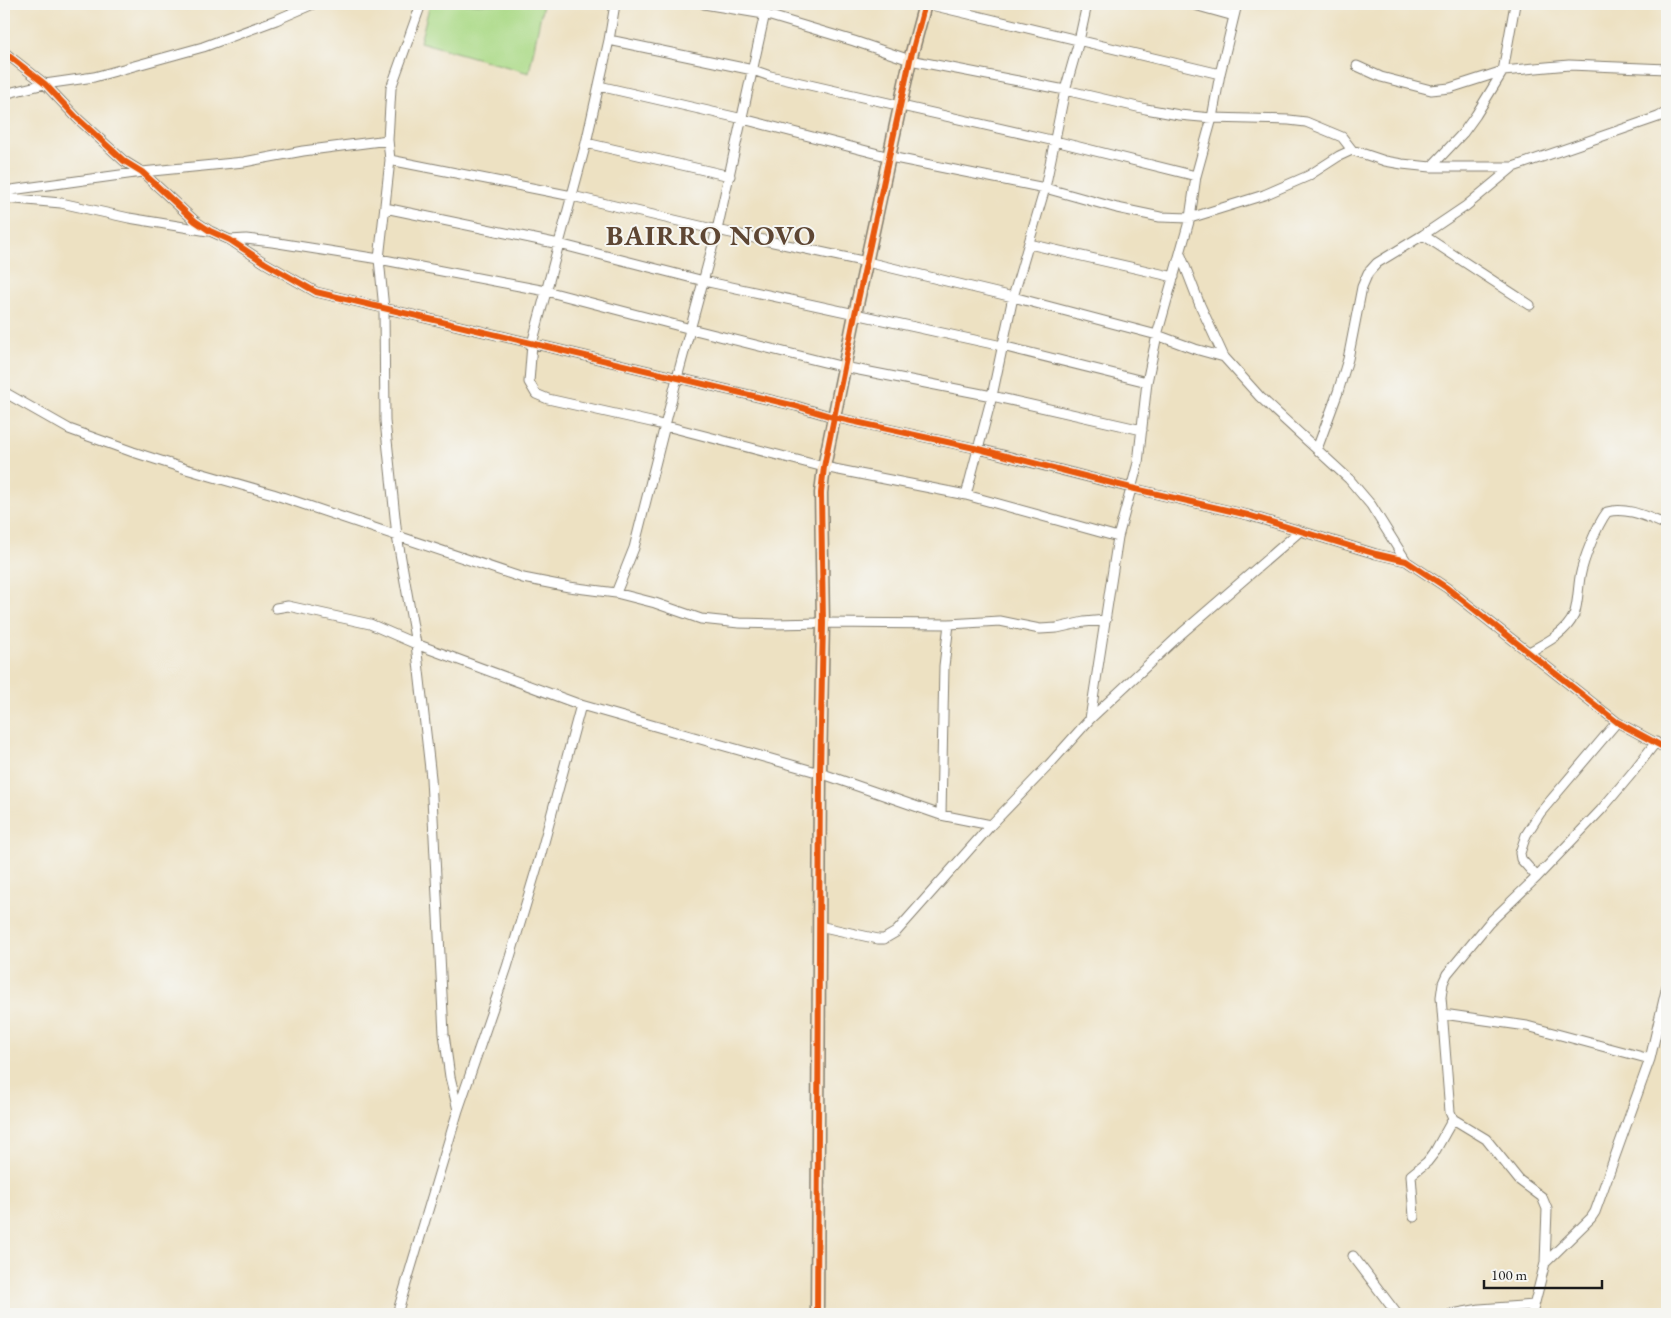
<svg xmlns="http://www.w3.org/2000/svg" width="1671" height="1318" font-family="'EB Garamond',serif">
  <rect width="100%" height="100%" fill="#f6f6f2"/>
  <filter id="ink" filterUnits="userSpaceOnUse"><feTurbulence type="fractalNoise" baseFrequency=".02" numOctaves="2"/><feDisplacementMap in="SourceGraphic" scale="10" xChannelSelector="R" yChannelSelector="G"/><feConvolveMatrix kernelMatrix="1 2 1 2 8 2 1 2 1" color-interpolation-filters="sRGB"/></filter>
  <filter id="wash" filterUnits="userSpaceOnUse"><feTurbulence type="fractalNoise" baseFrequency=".0096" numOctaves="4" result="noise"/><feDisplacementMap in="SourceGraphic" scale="20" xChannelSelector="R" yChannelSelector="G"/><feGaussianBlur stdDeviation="1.12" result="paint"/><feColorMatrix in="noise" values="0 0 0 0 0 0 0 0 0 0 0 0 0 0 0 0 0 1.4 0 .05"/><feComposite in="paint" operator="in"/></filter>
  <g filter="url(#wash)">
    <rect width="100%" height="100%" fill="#ede1c2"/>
    <path fill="#abda87" stroke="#647b52" d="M430 4H543L529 73 420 42Z"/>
  </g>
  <g filter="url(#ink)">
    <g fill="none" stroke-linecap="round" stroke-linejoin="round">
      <g stroke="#847e6f" stroke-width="11">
        <path id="street" d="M421 4 391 88 388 140 390 160 379 259 384 309 385 421 397 536 416 644 431 778 444 1034 450 1077 458 1110
          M615 4 609 40 586 143 532 344 529 382 536 394 548 399 651 422 824 467 966 495 1118 537
          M704 4 764 14 854 41 910 60 1065 90 1146 109 1179 115 1212 118 1289 120 1306 122 1342 137 1352 150
          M927 4 1220 74
          M1191 4 1234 16
          M609 40 753 70 770 76 1055 141 1196 176
          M4 52 45 84 77 118 124 161 142 172 195 221 210 231 230 240 265 263 316 292 796 406 833 417 979 449 1131 488 1248 515 1376 554 1406 561 1447 588 1617 722 1667 749
          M1357 66 1381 77 1431 90 1450 88 1503 71 1569 65 1667 69
          M599 86 743 119 890 157 1045 188 1117 208 1160 217 1190 218 1264 195 1308 176 1339 156 1352 150 1385 161 1402 164 1431 167H1513L1658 117 1667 112
          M4 94 45 84 94 77 203 47 276 20 313 4
          M586 143 730 176
          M390 160 572 196 717 230 867 262 1013 297 1157 335 1195 349 1224 357
          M1431 167 1463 133 1476 115 1503 71 1515 4
          M4 191 142 172 244 162 303 151 388 140
          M4 198 61 203 129 218 208 231
          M385 208 559 244 704 281 1002 346 1147 382
          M1423 235 1530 305
          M230 240 246 239 272 242 379 259 546 291 691 329 844 367 992 396 1142 430
          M1029 244 1174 277
          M1181 256 1200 305 1224 357 1260 397 1349 479 1371 505 1406 561
          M4 392 69 429 133 452 186 469 273 494 523 578 569 587 616 593 655 603 701 619 739 623 775 624 823 623 949 624 1000 621 1040 629 1057 628 1084 622 1106 620
          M1317 449 1338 392 1348 359 1362 287 1368 273 1377 263 1423 235 1466 206 1513 167
          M966 495 992 396 1013 297 1045 188 1065 90 1079 41 1087 4
          M616 593 634 548 677 378 717 230 767 4
          M276 608 288 606 370 624 416 644 581 705 820 773 941 815 991 825
          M1529 652C1546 643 1566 633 1574 615 1578 604 1578 589 1580 577 1583 560 1597 525 1607 512 1627 506 1649 518 1667 525
          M1090 719 1118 537 1138 463 1147 382 1157 335 1190 218 1196 176 1212 118 1220 74 1237 4
          M941 815 944 666 949 624
          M1537 877 1521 859 1520 853 1526 835 1540 813 1617 722
          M819 926 878 939H884L896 932 991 825 1047 767 1090 719 1182 633 1300 531
          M1443 1014 1527 1026 1650 1059
          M1414 1217 1411 1175 1427 1162 1434 1153 1453 1119
          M1353 1256 1397 1314
          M1545 1263 1591 1218 1595 1212 1650 1059 1667 986
          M397 1314 458 1110 507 967 540 857 581 705
          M1452 1314 1480 1309 1534 1305
          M1532 1314 1545 1263 1547 1209 1542 1197 1519 1180 1486 1139 1453 1119 1450 1112 1441 997 1443 983 1447 974 1489 923 1537 877 1601 810 1632 773 1656 742"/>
      </g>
      <g stroke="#847e6f" stroke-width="15">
        <path id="secondary" d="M817 1314 820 773 823 623 821 493 824 467 855 314 910 60 925 4"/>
      </g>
      <use href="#street" stroke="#fff" stroke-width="9"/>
      <use href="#secondary" stroke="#fee5c5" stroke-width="12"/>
      <g stroke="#f6f6f2" stroke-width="9">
        <path id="cycleway" d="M4 52 45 84 77 118 124 161 142 172 195 221 210 231 230 240 265 263 316 292 796 406 833 417 979 449 1131 488 1248 515 1376 554 1406 561 1447 588 1617 722 1667 749
          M817 1314 820 773 823 623 821 493 824 467 855 314 910 60 925 4"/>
      </g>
      <use href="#cycleway" stroke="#e8590c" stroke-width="6"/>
    </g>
  </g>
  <g text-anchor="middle" stroke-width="4" stroke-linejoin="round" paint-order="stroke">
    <g font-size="28" font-weight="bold" letter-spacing="1" fill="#5e4633" stroke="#f6f6f2">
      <text x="711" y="245">BAIRRO NOVO</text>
    </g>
  </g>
  <rect width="1671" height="1318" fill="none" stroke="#f6f6f2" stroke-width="20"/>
  <path d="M1484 1280v8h118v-8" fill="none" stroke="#1c1c1c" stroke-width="2.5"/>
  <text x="1491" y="1280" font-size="15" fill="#1c1c1c" stroke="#f6f6f2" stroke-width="4" paint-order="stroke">100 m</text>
</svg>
